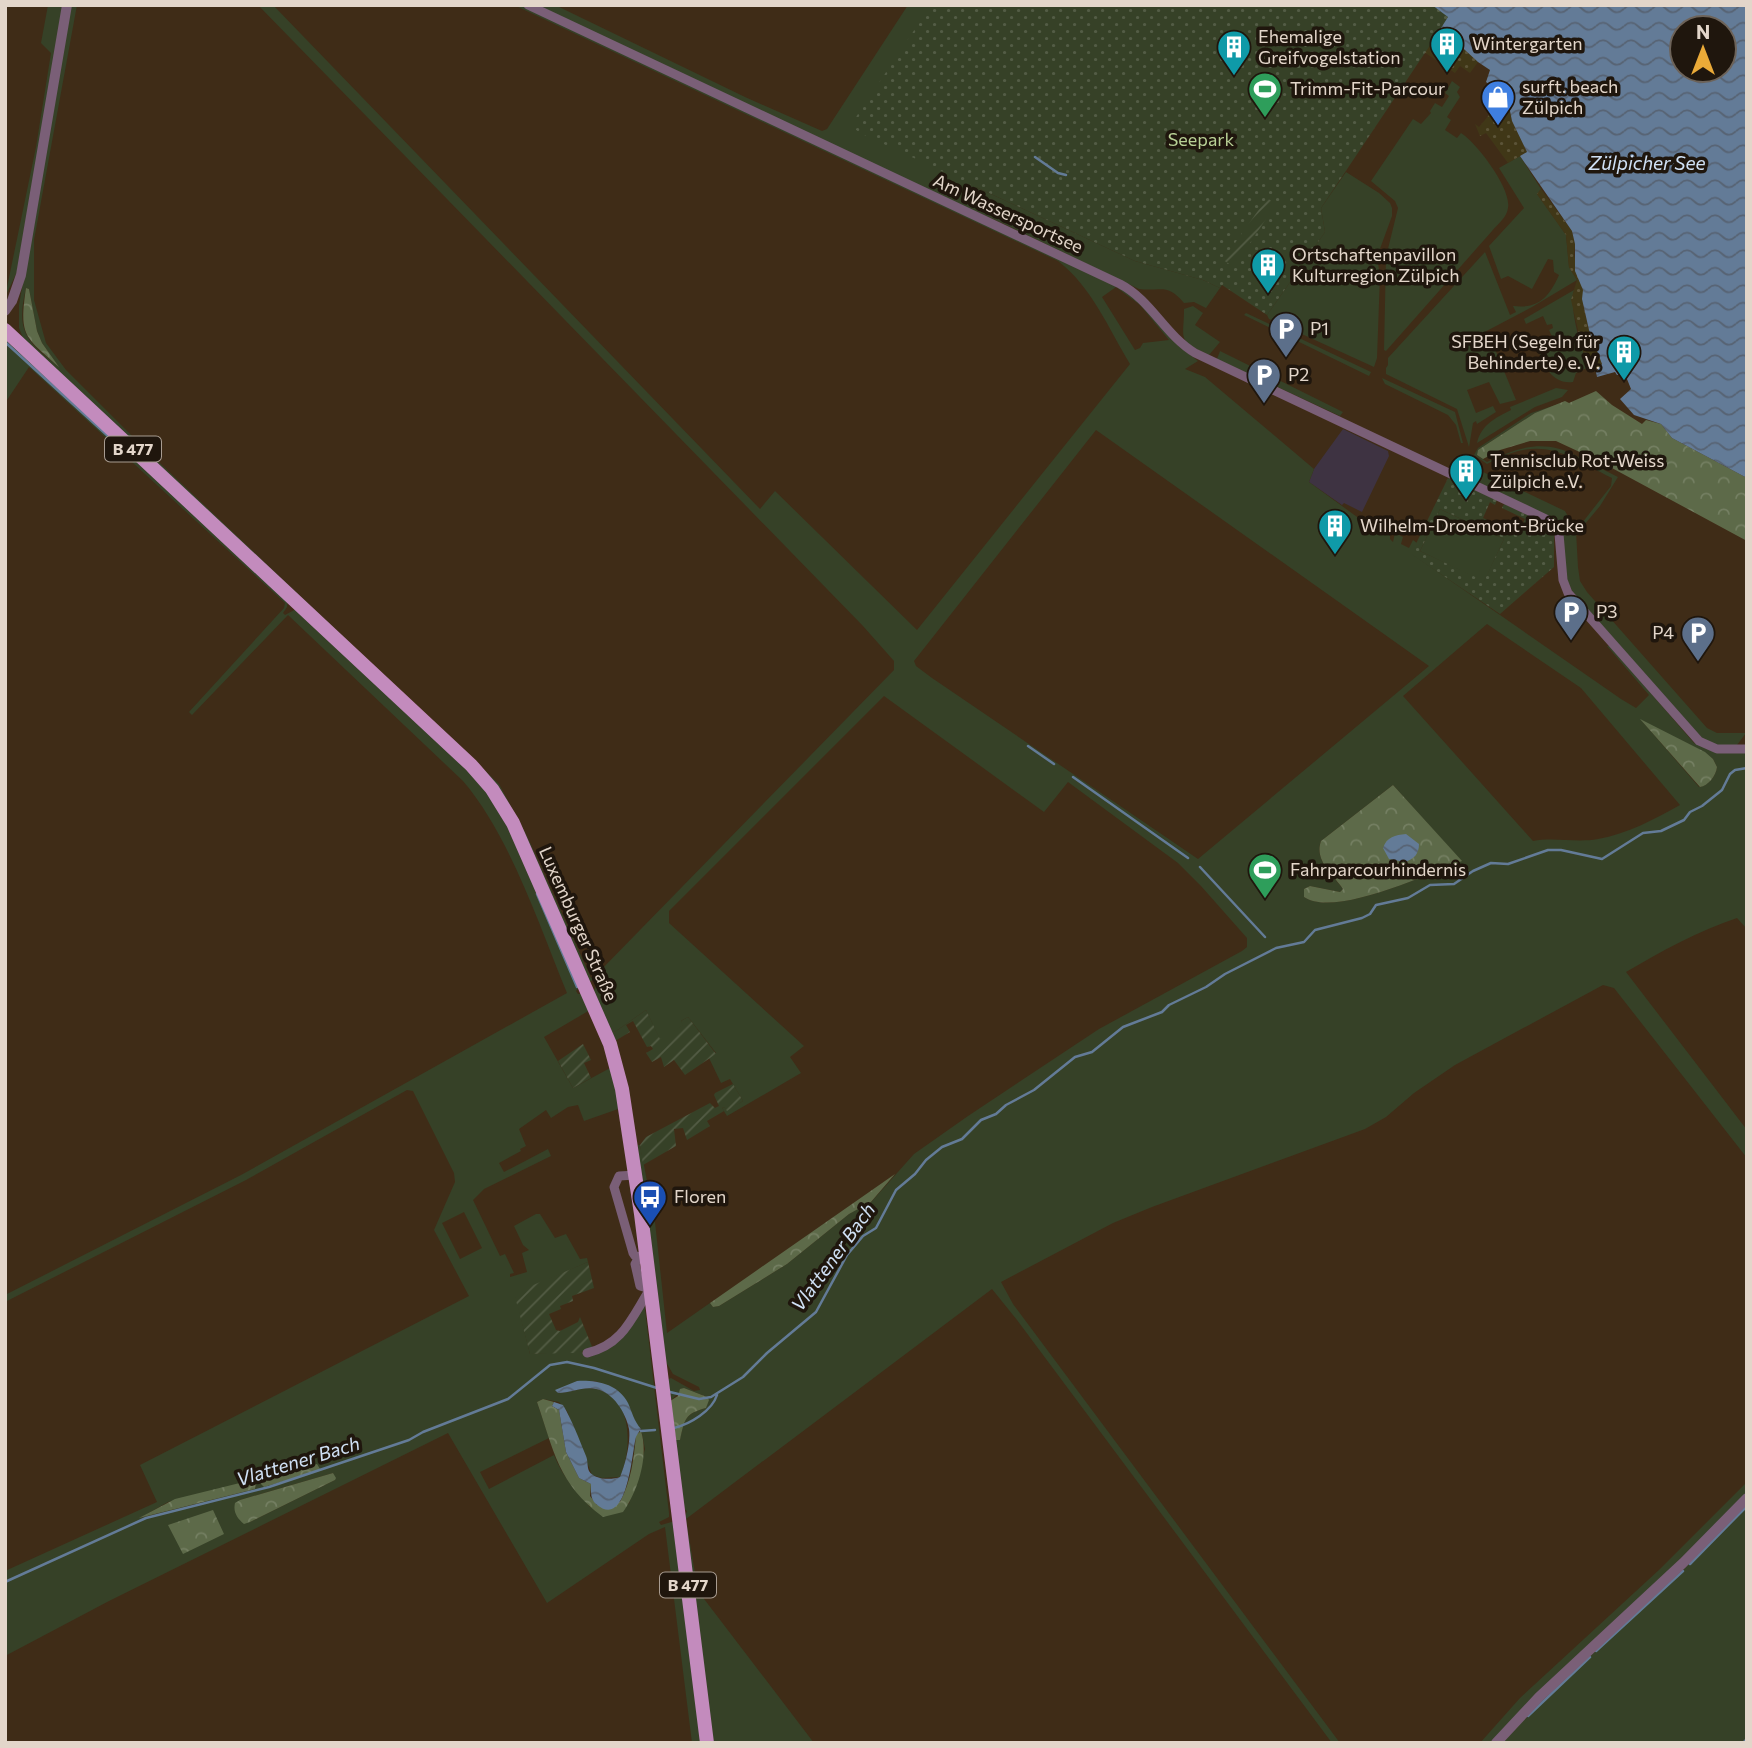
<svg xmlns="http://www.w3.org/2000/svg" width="1752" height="1748" font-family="Commissioner,sans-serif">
  <defs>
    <pattern id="forest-crowns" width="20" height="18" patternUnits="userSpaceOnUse" patternTransform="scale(1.75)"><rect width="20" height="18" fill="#5d6a49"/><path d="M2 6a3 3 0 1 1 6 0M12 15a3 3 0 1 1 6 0" fill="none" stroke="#747f62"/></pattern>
    <pattern id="sand-dots" width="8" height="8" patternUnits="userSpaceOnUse" patternTransform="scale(1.75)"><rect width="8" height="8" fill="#403717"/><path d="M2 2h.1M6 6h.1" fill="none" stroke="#5b5337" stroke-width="1.8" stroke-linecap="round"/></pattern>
    <pattern id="park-dots" width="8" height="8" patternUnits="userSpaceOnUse" patternTransform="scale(1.75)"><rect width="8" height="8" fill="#364127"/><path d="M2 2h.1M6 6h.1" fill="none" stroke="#535c45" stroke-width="1.8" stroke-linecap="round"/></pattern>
    <pattern id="garden-furrows" width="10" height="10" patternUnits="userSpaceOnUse" patternTransform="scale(1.75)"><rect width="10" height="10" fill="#364127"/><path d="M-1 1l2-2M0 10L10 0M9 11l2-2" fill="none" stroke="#535c45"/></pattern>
    <pattern id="water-waves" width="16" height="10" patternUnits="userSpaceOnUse" patternTransform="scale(1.75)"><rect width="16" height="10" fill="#637b97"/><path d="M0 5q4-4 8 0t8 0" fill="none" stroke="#576373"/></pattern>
  </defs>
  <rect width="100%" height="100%" fill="#3f2c17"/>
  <path fill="#3e3342" d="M1343 429 1388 451 1389 456 1362 512 1344 503 1342 505 1309 482 1314 469Z"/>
  <path fill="#364127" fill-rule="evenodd" d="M48 5H63L17 272 5 297 36 147 51 53 41 43Z
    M71 5H77L34 240V300L46 343 66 370 145 449 499 784 527 836 591 978 598 973 894 670V661L863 626 258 5H273L760 509 775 491 917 630 1130 364C1109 329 1091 286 1058 261L514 5H520L1126 290 1141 303 1180 347 1198 361 1185 369 1205 377 1314 469 1309 482 1375 530 1379 527 1390 532V539L1393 542 1395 533 1403 537 1401 544 1409 548 1413 540 1417 543 1412 554 1621 699 1636 708 1649 695 1607 646H1610L1694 743 1720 753 1747 752V929L1737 918C1698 931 1662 951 1626 972L1747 1130V1158L1614 988 1603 985 1455 1065 1414 1093 1386 1117 1365 1129 1152 1207 1113 1223 1001 1282 1013 1304 1340 1743H1332L1017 1320 992 1289 686 1519 698 1591 814 1743H711L683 1522 687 1511 681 1507 666 1380 671 1378 694 1391 700 1390 699 1387 673 1374 663 1357 647 1230H649C650 1210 643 1198 640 1179L642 1177C637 1166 639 1156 638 1145H640L655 1222 667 1333 710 1303 713 1307 719 1306 787 1264 849 1214 858 1208 864 1210 914 1154 968 1116 1099 1029 1242 951 1247 947V938L1201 886 1178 863 1068 782 1044 812 884 696 669 911V923L804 1046 790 1057 801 1073 727 1116 722 1108 724 1107 727 1110 743 1101 730 1079 721 1083 709 1058 716 1053 688 1017 681 1021 684 1025 660 1040 646 1010 612 1034 593 993 599 979 597 977 591 981 586 980 517 824 489 778 23 338 19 328V305ZM1116 287 1140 305 1169 340 1143 343 1140 348 1135 350 1102 297ZM26 288 29 289 37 331 42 343 58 366C25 341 16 330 26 288ZM1096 430 1429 666 1198 859 932 678 916 666 914 661ZM1487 624 1581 688 1680 805C1655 819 1627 834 1598 839 1577 843 1554 837 1533 841L1403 696ZM1642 721 1704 752 1713 759 1717 767C1716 776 1708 786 1699 787ZM1393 785 1461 861C1428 874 1334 918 1304 897V889L1310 886 1340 892 1343 889C1332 874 1314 860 1321 841ZM684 1388 707 1397 708 1400 706 1408C684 1414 685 1419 680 1439L676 1440 670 1401Z
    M537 5H555L745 97 822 131 827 129 908 5H981L976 187 1135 261 1203 280 1220 288 1206 308 1194 302 1184 303C1167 282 1160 292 1139 289L1002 223 827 147Z
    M1452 81 1460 87 1457 92 1460 97 1447 117 1451 120 1445 130 1457 138 1461 133C1476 142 1512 189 1508 208 1507 217 1498 224 1492 231L1386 351 1384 350 1386 257 1398 208 1395 201 1371 181 1413 119 1421 124 1431 113 1430 111 1435 103 1442 107 1449 96 1445 93Z
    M1520 156 1541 189 1537 194 1566 235 1569 267 1577 280 1532 307 1477 336 1480 342 1490 337 1516 400 1500 404 1489 382 1467 390 1476 413 1493 406 1496 412 1477 424 1476 421 1473 423 1469 447 1457 409 1386 374V368L1388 365V358L1485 252 1510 315 1516 312 1513 306C1539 309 1549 297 1559 275L1554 272 1553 260 1548 259 1532 289 1508 276 1501 279 1489 246 1524 208 1499 168Z
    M1346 172 1379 193 1390 203 1392 208V216L1377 257 1380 276 1377 358 1374 367 1269 319 1267 315 1325 232 1321 208Z
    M1574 290C1569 310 1581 348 1589 367L1576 373 1573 382C1553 385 1544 366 1538 350L1555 343 1549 330 1553 328 1552 324 1547 325 1543 316 1526 324 1524 319Z
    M1193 306 1203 313 1195 325 1220 342 1209 355C1176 339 1184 341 1184 309Z
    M1246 313 1371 372 1369 376 1244 315Z
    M5 338 288 600 287 607 283 613 285 615 296 609 468 767 505 817 579 987 576 991 578 994H583L590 1010 544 1037 573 1088 612 1067 621 1108 584 1121 578 1105 568 1107 551 1118 546 1110 519 1129 526 1146 520 1149 521 1151 499 1163 504 1172 548 1149 551 1156 484 1189 473 1200 500 1256 505 1254 514 1273 510 1274V1277L527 1272 522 1253 529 1250 523 1245 514 1226 536 1214H540L555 1238 566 1234 580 1259 587 1258 588 1262 515 1294 530 1354 582 1351 584 1356 603 1351 644 1301 669 1513V1517L659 1522 661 1525 675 1521 703 1743H692L665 1527 649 1534 547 1603 448 1433 109 1601 5 1656V1571L157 1502 140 1465 469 1296 434 1230 455 1182 454 1173 413 1091 407 1090 246 1180 5 1302V1295L241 1175 567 993C539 925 510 836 463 781L288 615 192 715 189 712 284 608 285 603 29 367 5 403ZM464 1212 482 1248 460 1259 442 1223ZM577 1381H595L614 1388 627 1402 636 1424 641 1429 645 1449 629 1504 590 1507C575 1489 563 1478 554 1455L489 1489 480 1472 549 1438 537 1402 543 1399 559 1402 567 1411 592 1475 602 1478 620 1477C632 1450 634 1397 596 1389 583 1386 571 1393 558 1393ZM320 1469 256 1483 255 1489 140 1518 168 1502ZM333 1473 335 1480 250 1522 240 1500Z
    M1220 351 1343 412 1340 416 1217 359Z
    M1382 378 1455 412 1463 443H1461L1456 425 1448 415 1385 384Z
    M1556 388 1568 390 1562 397 1535 407 1477 443C1481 425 1495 418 1511 410L1510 407Z
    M1565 402 1535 413 1478 450 1477 455 1487 462C1549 432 1562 449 1618 477L1600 506 1585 524 1582 523 1611 486 1612 478C1563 453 1541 434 1487 464L1474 455 1478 448 1531 413Z
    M1467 469 1481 471 1565 511 1576 531 1578 567 1580 581 1587 592 1707 728 1717 733H1746L1737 745 1718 746 1703 740 1573 593 1567 580 1562 534 1472 480Z
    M1440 509 1504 539 1484 582 1420 551Z
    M1747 1482V1494L1491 1743H1480L1520 1698 1660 1569Z
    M1747 1502V1743H1500L1523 1718Z"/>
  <path fill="url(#forest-crowns)" d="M26 288 29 289 37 331 42 343 59 367C24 336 19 336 26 288Z
    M1596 391 1612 405 1642 424 1646 420 1661 424 1672 438 1747 478V541L1599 461 1556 441H1530L1500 450 1483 459 1477 455 1478 450 1535 413 1565 401 1569 403Z
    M1640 719 1705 752 1713 759 1717 767C1716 776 1708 786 1700 787Z
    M1393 785 1462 861C1428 874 1334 918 1304 897V889L1310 886 1340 892 1343 889C1333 874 1314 861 1321 841Z
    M895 1174 864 1210 858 1209 849 1214 787 1264 719 1306 713 1307 710 1303Z
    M684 1388 707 1397 709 1400 706 1408C684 1414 685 1419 680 1440H676L670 1401 678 1396 680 1389Z
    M543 1399 554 1402 552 1406 559 1410 566 1452 579 1478 591 1484 590 1496 597 1505 620 1502C631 1482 634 1458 636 1435L641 1431C649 1456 638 1491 623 1512L603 1517C558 1484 554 1451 537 1402Z
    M317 1464 320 1469 315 1472 264 1487 260 1483H256L255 1489 139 1518 175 1499Z
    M333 1473 336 1478 335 1480 250 1522 244 1524C237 1518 233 1512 235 1503L240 1500Z
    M213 1510 224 1534 183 1554 168 1525Z"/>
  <path fill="url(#sand-dots)" d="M1441 28 1478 62 1470 73 1460 66 1455 73 1424 52Z
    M1497 90 1506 91 1512 121 1527 152 1508 163 1486 133 1480 136 1475 124 1479 127 1490 114 1488 112 1490 108 1487 106Z
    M1541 189 1572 231 1575 244 1574 255 1583 290V305L1589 330 1602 364 1599 368 1591 371 1584 355 1571 300 1577 280 1569 267 1566 235 1537 194Z"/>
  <path fill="url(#park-dots)" fill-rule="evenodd" d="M931 5H1432L1449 17 1321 208 1325 232 1267 315 1222 285 1220 288 1203 280 1135 261 860 133 855 129 856 117Z
    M1448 478 1497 500 1495 505 1490 502 1483 518 1518 534 1525 519 1502 508 1504 504 1545 523 1554 534V567L1500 614 1411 554ZM1440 509 1504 539 1484 581 1420 551Z"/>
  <path fill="url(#garden-furrows)" d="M1267 198 1276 204 1234 267 1223 260Z
    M646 1010 660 1039 683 1025 681 1021 688 1017 716 1054 685 1075 674 1060 664 1067 661 1057 652 1062 646 1053 653 1049 651 1046 647 1047 633 1021 626 1025 630 1032 615 1041 612 1034Z
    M583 1044 591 1060 584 1063 591 1078 573 1088 558 1061Z
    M733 1084 743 1101 727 1111 724 1107 722 1108 724 1111 707 1121 710 1126 687 1140 683 1128 674 1129 676 1146 643 1165 640 1145 646 1137 710 1103 715 1108 719 1106 714 1095 715 1093Z
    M588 1262 594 1288 572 1296 573 1301 560 1306 561 1309 549 1314 556 1330 560 1331 578 1322 580 1317 593 1349 574 1353 530 1354 514 1293Z"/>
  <path fill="url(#water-waves)" fill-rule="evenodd" d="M1432 5H1747V478L1672 438 1661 424 1634 415 1620 399 1631 389 1625 374 1617 375 1615 372 1597 377 1596 372 1602 364 1589 330 1582 299 1583 290 1575 271V244L1572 231 1520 156 1527 152 1512 121 1506 91 1497 90 1486 82 1490 70 1478 62 1441 28 1448 17ZM1724 28V70H1682V28Z
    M1406 834 1419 844C1419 854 1414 859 1405 862L1389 859 1383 848C1387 837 1395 835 1406 834Z
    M577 1381C597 1380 618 1384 628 1403 632 1412 634 1421 641 1429 640 1430 637 1435 636 1437 632 1450 628 1532 596 1504 590 1498 591 1492 591 1484L579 1478 566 1452 559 1410 552 1406 554 1402 563 1405C572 1420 579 1439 586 1456 588 1460 587 1467 589 1471 594 1480 612 1480 620 1477 625 1465 631 1443 629 1429 626 1413 613 1392 596 1389 583 1386 571 1393 558 1393L555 1390Z"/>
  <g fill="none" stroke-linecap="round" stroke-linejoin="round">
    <path stroke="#637b97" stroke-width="2.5" d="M1035 157 1058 173 1066 175
      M5 342 132 458
      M1028 746 1054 764
      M1073 777 1188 858
      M1200 867 1265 937
      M537 894 577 987
      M670 1392 699 1399 711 1397 743 1377 767 1353 816 1312 847 1255 863 1236 876 1228 896 1190 915 1174 926 1160 942 1147 962 1139 981 1120 996 1114 1006 1105 1034 1090 1075 1057 1092 1052 1123 1027 1162 1012 1169 1005 1206 987 1225 974 1276 948 1304 942 1315 930 1362 918 1370 914 1376 905 1408 898 1430 885 1454 884 1473 871 1491 863 1508 864 1548 850H1561L1602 859 1643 833 1661 831 1684 820 1690 812 1702 806 1722 790 1730 774 1735 770 1747 768
      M674 1428C690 1424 712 1411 717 1395
      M641 1431 655 1430
      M1690 1564 1747 1506
      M5 1582 146 1518 269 1487 409 1440 423 1432 508 1399 550 1365 567 1362 594 1368 657 1388
      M1596 1651 1683 1571
      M1528 1716 1590 1657
      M1743 1743 1747 1739"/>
    <path stroke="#7a5f77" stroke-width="9" d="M528 5 1120 284C1151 300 1165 335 1195 353L1546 519 1556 527 1559 534 1563 580 1568 593 1699 741 1717 749H1747
      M636 1175 619 1176 614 1187 633 1253 635 1256 642 1257
      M587 1353C623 1345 632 1317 650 1289L640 1286 635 1264 638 1259 645 1255"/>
    <path stroke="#7a5f77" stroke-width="10" d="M5 311 12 301 21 275 67 5
      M1496 1743 1539 1697 1683 1563 1747 1498"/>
    <path stroke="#c38bbd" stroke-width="14" d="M5 330 471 765 492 789 513 823 610 1044 622 1089 641 1214 707 1743"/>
  </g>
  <defs>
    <g id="building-pin" transform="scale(1.75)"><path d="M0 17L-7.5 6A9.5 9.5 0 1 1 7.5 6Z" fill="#0f9aa8" stroke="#1f160d"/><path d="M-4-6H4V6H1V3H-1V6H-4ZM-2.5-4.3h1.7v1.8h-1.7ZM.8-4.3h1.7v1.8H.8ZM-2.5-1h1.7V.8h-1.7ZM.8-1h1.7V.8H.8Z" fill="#fff"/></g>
    <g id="stadium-pin" transform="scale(1.75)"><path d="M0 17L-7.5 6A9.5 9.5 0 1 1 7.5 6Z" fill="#2e9e5b" stroke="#1f160d"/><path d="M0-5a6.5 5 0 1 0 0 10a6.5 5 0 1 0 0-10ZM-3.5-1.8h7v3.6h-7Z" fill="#fff"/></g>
    <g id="shop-pin" transform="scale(1.75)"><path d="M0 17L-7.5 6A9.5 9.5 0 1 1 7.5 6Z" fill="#3f7fe0" stroke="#1f160d"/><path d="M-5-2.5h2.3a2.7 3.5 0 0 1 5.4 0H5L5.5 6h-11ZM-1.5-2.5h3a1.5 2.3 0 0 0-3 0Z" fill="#fff"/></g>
    <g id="parking-pin" transform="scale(1.75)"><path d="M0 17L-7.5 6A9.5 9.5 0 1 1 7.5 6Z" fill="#5c6f8a" stroke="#1f160d"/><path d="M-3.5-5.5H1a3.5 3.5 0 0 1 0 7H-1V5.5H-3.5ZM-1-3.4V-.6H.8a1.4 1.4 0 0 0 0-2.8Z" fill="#fff"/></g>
    <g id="bus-pin" transform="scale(1.75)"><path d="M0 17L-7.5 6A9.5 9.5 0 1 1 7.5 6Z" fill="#1a4fb4" stroke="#1f160d"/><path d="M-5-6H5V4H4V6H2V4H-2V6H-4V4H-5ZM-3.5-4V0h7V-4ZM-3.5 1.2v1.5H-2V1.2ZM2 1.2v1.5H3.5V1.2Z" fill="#fff"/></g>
  </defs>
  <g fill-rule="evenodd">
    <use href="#building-pin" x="1447" y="44"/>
    <use href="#building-pin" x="1234" y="47"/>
    <use href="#stadium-pin" x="1265" y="89"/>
    <use href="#shop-pin" x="1498" y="97"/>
    <use href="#building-pin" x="1268" y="265"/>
    <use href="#parking-pin" x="1286" y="329"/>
    <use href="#building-pin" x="1624" y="352"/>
    <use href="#parking-pin" x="1264" y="375"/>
    <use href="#building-pin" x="1466" y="471"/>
    <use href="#building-pin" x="1335" y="526"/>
    <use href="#parking-pin" x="1571" y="612"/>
    <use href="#parking-pin" x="1698" y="633"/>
    <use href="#stadium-pin" x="1265" y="870"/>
    <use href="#bus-pin" x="650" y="1197"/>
  </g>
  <g text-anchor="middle" stroke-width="7" stroke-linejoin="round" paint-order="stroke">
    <g fill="#1f160d" stroke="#a89c91" stroke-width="2">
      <rect x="105" y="436.5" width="56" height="25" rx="5"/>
      <rect x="660" y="1572.5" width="56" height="25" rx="5"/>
    </g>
    <g font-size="16" font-weight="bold" fill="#e3d6ca">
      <text x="133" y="455">B 477</text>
      <text x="688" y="1591">B 477</text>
    </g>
    <g font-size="18" fill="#e3d6ca" stroke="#1f160d" text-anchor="start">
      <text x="1258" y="43">Ehemalige<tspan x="1258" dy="21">Greifvogelstation</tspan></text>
      <text x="1472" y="50">Wintergarten</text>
      <text x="1522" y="93">surft. beach<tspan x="1522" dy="21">Zülpich</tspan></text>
      <text x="1290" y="95">Trimm-Fit-Parcour</text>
      <text x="1292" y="261">Ortschaftenpavillon<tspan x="1292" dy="21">Kulturregion Zülpich</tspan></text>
      <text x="1310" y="335">P1</text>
      <text x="1600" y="348" text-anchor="end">SFBEH (Segeln für<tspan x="1600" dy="21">Behinderte) e. V.</tspan></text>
      <text x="1288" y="381">P2</text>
      <text x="1490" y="467">Tennisclub Rot-Weiss<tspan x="1490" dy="21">Zülpich e.V.</tspan></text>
      <text x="1360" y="532">Wilhelm-Droemont-Brücke</text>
      <text x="1596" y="618">P3</text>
      <text x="1674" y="639" text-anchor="end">P4</text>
      <text x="1290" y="876">Fahrparcourhindernis</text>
      <text x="674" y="1203">Floren</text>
    </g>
    <g font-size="18" fill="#b8d095" stroke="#1f160d">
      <text x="1201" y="146">Seepark</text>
    </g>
    <g font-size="18" fill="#e3d6ca" stroke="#1f160d">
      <text transform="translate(1008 214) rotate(25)" y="6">Am Wassersportsee</text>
      <text transform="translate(578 924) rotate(66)" y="6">Luxemburger Straße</text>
    </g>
    <g font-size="19" font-style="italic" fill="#d0e1f5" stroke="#1f160d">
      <text x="1647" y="170">Zülpicher See</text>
      <text transform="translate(833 1257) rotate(-54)" y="7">Vlattener Bach</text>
      <text transform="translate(298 1461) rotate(-17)" y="7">Vlattener Bach</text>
    </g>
  </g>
  <rect width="1752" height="1748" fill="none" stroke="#e3d6ca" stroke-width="14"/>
  <g transform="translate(1703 49)"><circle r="33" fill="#1f160d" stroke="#6d6359" stroke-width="2"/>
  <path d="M0-5L12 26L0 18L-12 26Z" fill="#eaaa38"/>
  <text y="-10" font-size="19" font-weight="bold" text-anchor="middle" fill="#e3d6ca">N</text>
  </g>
</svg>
